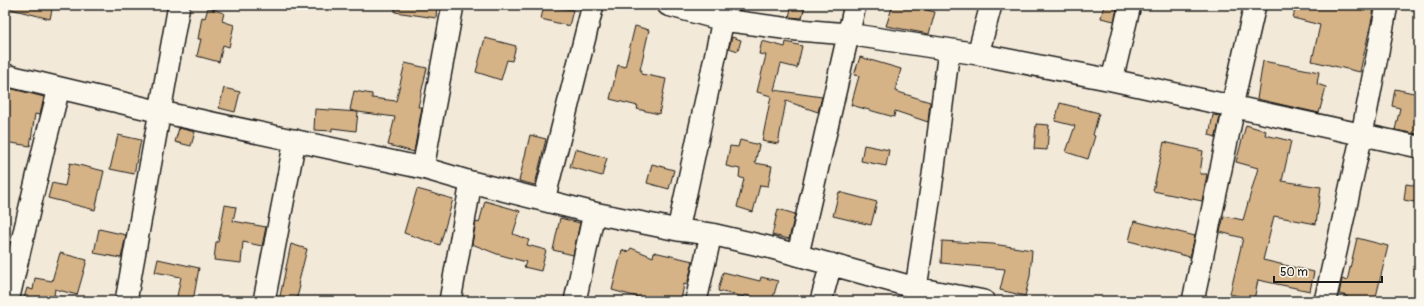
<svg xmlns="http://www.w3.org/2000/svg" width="1424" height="306" font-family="Pangolin,sans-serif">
  <rect width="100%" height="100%" fill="#f3e9d8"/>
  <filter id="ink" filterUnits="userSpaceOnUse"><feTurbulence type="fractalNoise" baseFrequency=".025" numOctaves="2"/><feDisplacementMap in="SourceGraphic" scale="8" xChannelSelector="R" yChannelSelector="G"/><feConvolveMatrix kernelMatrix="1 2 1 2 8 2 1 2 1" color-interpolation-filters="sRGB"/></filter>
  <g filter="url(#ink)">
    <path fill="#d5b387" stroke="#1c1c1c" d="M11 5H53L50 19 11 9Z
      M395 5H437L436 18 395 12Z
      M544 5 573 10 569 26 541 19Z
      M792 5H805L802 18 789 17Z
      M893 5H916L915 7 935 12 929 34 886 26Z
      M1104 5H1118L1114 21 1101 18Z
      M1296 5H1375L1360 72 1312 61 1320 25 1293 18Z
      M208 8 224 13 222 21 234 25 229 47 223 45 219 62 197 56 201 39H198L202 17 205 18Z
      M635 26 649 30 640 70H642L641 74 666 79 659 114 637 109 638 106 610 99 618 65 625 67Z
      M732 37 741 40 738 51 729 48Z
      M485 38 516 46 512 61 507 60 501 80 476 72Z
      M762 41 785 47 786 42 802 46 797 68 781 64 774 90 822 97 818 112 786 101 778 144 762 141 771 96 757 92 766 55 759 54Z
      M860 57 901 69 895 91 930 102 928 122 895 111 894 117 851 105 859 76 854 75Z
      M1263 61 1319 72 1317 84 1326 87 1319 113 1257 99Z
      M405 63 427 68 418 107H422L414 152 388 145 395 117 358 112 356 131 332 128V131L314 130 315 109 358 112 350 110 354 91 372 94V98L396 101Z
      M9 88 44 97 40 115 35 114 30 146 5 142V101Z
      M224 88 240 92 235 112 219 108Z
      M1395 89 1418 94 1414 117 1419 118 1416 134 1395 130 1400 108 1392 106Z
      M1060 103 1099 113 1093 135 1095 136 1088 159 1066 152 1075 126 1055 121Z
      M1213 115 1220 116 1216 137 1209 135Z
      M1036 124 1049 125 1047 150 1034 149Z
      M1246 125 1266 131 1265 135 1291 141 1282 181 1321 187 1316 224 1274 216 1263 260 1314 272 1310 291 1258 280 1254 300 1230 294 1243 238 1220 232 1224 216 1243 220 1258 168 1236 162Z
      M179 128 195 132 191 146 175 142Z
      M118 135 141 140 134 174 110 169Z
      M530 135 546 139 535 185 519 181Z
      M740 140 759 145 755 163 772 166 768 186 760 185 753 212 737 207 744 179 739 177 740 169 726 166 730 146 738 147Z
      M1164 142 1203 151 1200 174H1207L1202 201 1153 191Z
      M864 145 889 150 886 166 861 161Z
      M575 149 607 158 602 176 570 167Z
      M70 163 104 171 95 210 48 198 52 183 65 186Z
      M652 164 674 170 669 189 647 183Z
      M1406 184 1419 186V203L1404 200Z
      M417 189 453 199 440 245 404 233Z
      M839 192 877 202 871 225 833 216Z
      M485 201 520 211 513 234 529 240 527 245 546 250 541 271 524 267 526 262 497 254 472 244 476 222 479 223Z
      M225 205 236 207 233 221 266 227 262 246 243 242 241 263 214 260 216 242H218Z
      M778 209 795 214 789 239 772 235Z
      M560 218 580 223 573 255 553 250Z
      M1134 221 1195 236 1190 257 1129 241Z
      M99 229 126 235 121 258 94 253Z
      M1357 238 1388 246 1375 301H1345L1347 296 1339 294 1342 279 1347 281Z
      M942 241 993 244 1032 250 1030 276 1025 296 1000 290 1005 269 941 263Z
      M291 244 307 249 298 285 300 286 296 301H279Z
      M631 248 653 257 654 252 693 261 687 285 684 284 681 301H640L641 298 612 290 622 250 628 252Z
      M60 253 87 260 77 295 55 289 54 295 62 297V301H23L27 288 33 290 35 278 52 281Z
      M158 259 199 268 193 301H176L181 277 155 272Z
      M723 272 760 281 761 277 778 281 772 301 744 295V297L718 291Z"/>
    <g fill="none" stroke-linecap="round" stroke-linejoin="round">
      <g stroke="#1c1c1c" stroke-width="24">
        <path id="minor" d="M668 5 723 20 798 30 848 34 978 54 1112 80 1419 147
          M978 54 991 5
          M5 75 161 112 423 168 471 182 594 213 678 230 711 234 768 247 916 288 984 301
          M1112 80 1130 5
          M423 168 453 5
          M544 200 593 5
          M678 230 723 20
          M798 254 855 5
          M916 288 933 175 949 50
          M8 301 44 147 59 88
          M126 301 179 5
          M264 301 295 140
          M450 301 471 182
          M575 301 594 213
          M696 301 711 234
          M821 301 831 264
          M1193 301 1232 117V106L1255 5
          M1325 301 1362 134 1387 5"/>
      </g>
      <use href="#minor" stroke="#fbf7ec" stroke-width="21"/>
    </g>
  </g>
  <rect width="1424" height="306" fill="none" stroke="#fbf7ec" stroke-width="20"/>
  <rect x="10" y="10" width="1404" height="286" fill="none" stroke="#1c1c1c" stroke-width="1.5" filter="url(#ink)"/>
  <path d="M1274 276v6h108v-6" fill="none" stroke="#1c1c1c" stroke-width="2"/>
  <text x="1280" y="276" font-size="12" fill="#1c1c1c" stroke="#fbf7ec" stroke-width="3" paint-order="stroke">50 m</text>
</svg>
